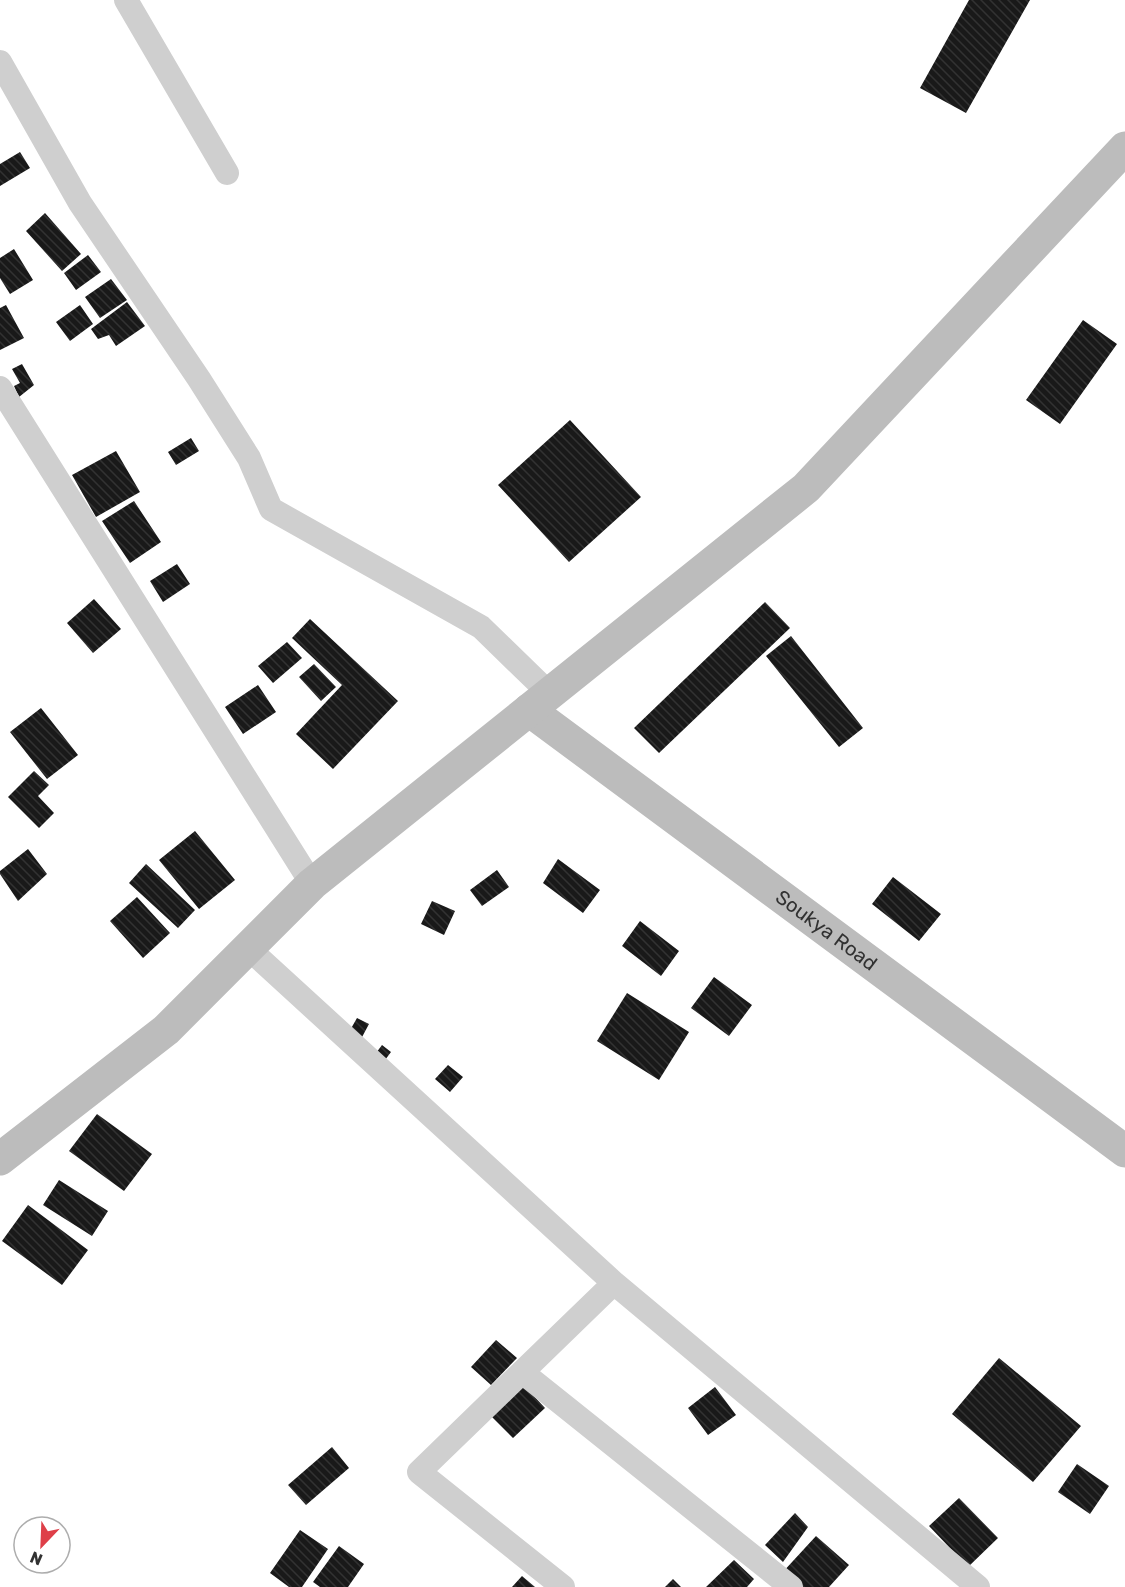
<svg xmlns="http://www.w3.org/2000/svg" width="1125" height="1587" font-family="Rubik,sans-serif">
  <defs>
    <pattern id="building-back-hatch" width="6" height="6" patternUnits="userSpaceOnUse" patternTransform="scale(1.5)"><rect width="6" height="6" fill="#191919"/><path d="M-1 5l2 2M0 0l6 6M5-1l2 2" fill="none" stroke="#323232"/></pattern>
  </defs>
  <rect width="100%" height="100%" fill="#fff"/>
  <path fill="url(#building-back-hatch)" d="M969 0H1030L966 113 920 88Z
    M20 152 30 168 0 186V164Z
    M45 213 81 254 62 271 26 231Z
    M14 249 33 280 10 294 0 278V258Z
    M88 255 101 272 76 290 64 273Z
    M111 279 127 300 100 318 85 297Z
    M127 302 145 326 116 346 109 335 98 339 91 329Z
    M6 305 24 338 0 350V308Z
    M80 305 93 324 70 341 56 322Z
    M1083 320 1117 344 1060 424 1026 400Z
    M22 364 34 385 19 397 14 386 20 383 12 369Z
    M570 420 641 497 569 562 498 485Z
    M191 438 199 451 176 465 168 452Z
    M116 451 140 492 96 517 72 475Z
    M134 501 161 542 130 563 102 521Z
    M177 564 190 584 163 602 150 581Z
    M94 599 121 629 93 653 67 623Z
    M765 602 790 628 659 753 634 728Z
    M310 619 398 701 333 769 296 734 342 685 292 638Z
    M791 636 863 728 839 747 766 656Z
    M287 642 302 658 273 683 258 666Z
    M314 664 336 687 321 701 299 677Z
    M258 685 276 712 243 734 225 707Z
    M41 708 78 755 47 779 10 732Z
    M34 771 49 785 38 796 54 813 39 828 8 797Z
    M195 831 235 880 199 909 159 860Z
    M28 849 47 874 18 901 0 874V871Z
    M558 859 600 890 583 913 543 883Z
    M146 864 195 910 178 928 129 883Z
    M497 870 509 887 482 906 470 890Z
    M893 877 941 914 919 941 872 904Z
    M137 897 170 933 143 958 110 921Z
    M432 901 455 911 444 935 421 924Z
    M640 921 679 951 661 976 622 946Z
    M714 977 752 1005 729 1036 691 1008Z
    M627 993 689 1032 659 1080 597 1041Z
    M357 1018 369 1024 361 1039 349 1032Z
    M382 1045 391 1052 382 1064 373 1057Z
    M448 1065 463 1077 450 1092 435 1079Z
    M97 1114 152 1154 124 1191 69 1151Z
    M59 1180 108 1211 92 1236 43 1205Z
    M28 1205 88 1250 62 1285 2 1241Z
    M496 1340 517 1358 491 1385 471 1367Z
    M999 1358 1081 1426 1033 1482 952 1414Z
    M520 1381 545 1408 513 1438 487 1412Z
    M715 1387 736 1415 708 1435 688 1408Z
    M332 1447 349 1468 306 1505 288 1485Z
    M1077 1464 1109 1486 1090 1514 1058 1492Z
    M959 1498 998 1538 968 1567 929 1526Z
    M795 1513 808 1527 783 1562 765 1545Z
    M300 1530 328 1549 302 1587H289L270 1573Z
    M816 1536 849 1565 829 1587H796L781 1574Z
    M339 1546 364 1564 348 1587H320L313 1582Z
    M734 1560 754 1579 747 1587H706Z
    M522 1576 535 1587H512Z
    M673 1579 681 1587H665Z"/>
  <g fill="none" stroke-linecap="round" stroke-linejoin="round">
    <path stroke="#cfcfcf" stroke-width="24" d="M126 0 227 173
      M0 62 80 203 199 379 249 458 271 509 481 627 550 694
      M0 388 312 884
      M248 948 614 1283 419 1472 563 1587
      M614 1283 978 1587
      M522 1372 791 1587"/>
    <g stroke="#bcbcbc" stroke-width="33">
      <path id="s1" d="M529 710 1125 1151"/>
      <path d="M0 1159 166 1030 312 884 806 488 1125 148"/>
    </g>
  </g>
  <g text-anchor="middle" stroke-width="6" stroke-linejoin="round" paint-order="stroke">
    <g font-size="20" fill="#323232" stroke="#fff">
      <text dy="7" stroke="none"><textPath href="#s1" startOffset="370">Soukya Road</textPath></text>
    </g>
  </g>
  <g transform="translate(42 1545) rotate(203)"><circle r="28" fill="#ffffff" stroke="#adadad" stroke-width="1.5"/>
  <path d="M0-4.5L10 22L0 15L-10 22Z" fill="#de3f48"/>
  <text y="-9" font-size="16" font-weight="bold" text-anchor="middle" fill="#323232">N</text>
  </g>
</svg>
